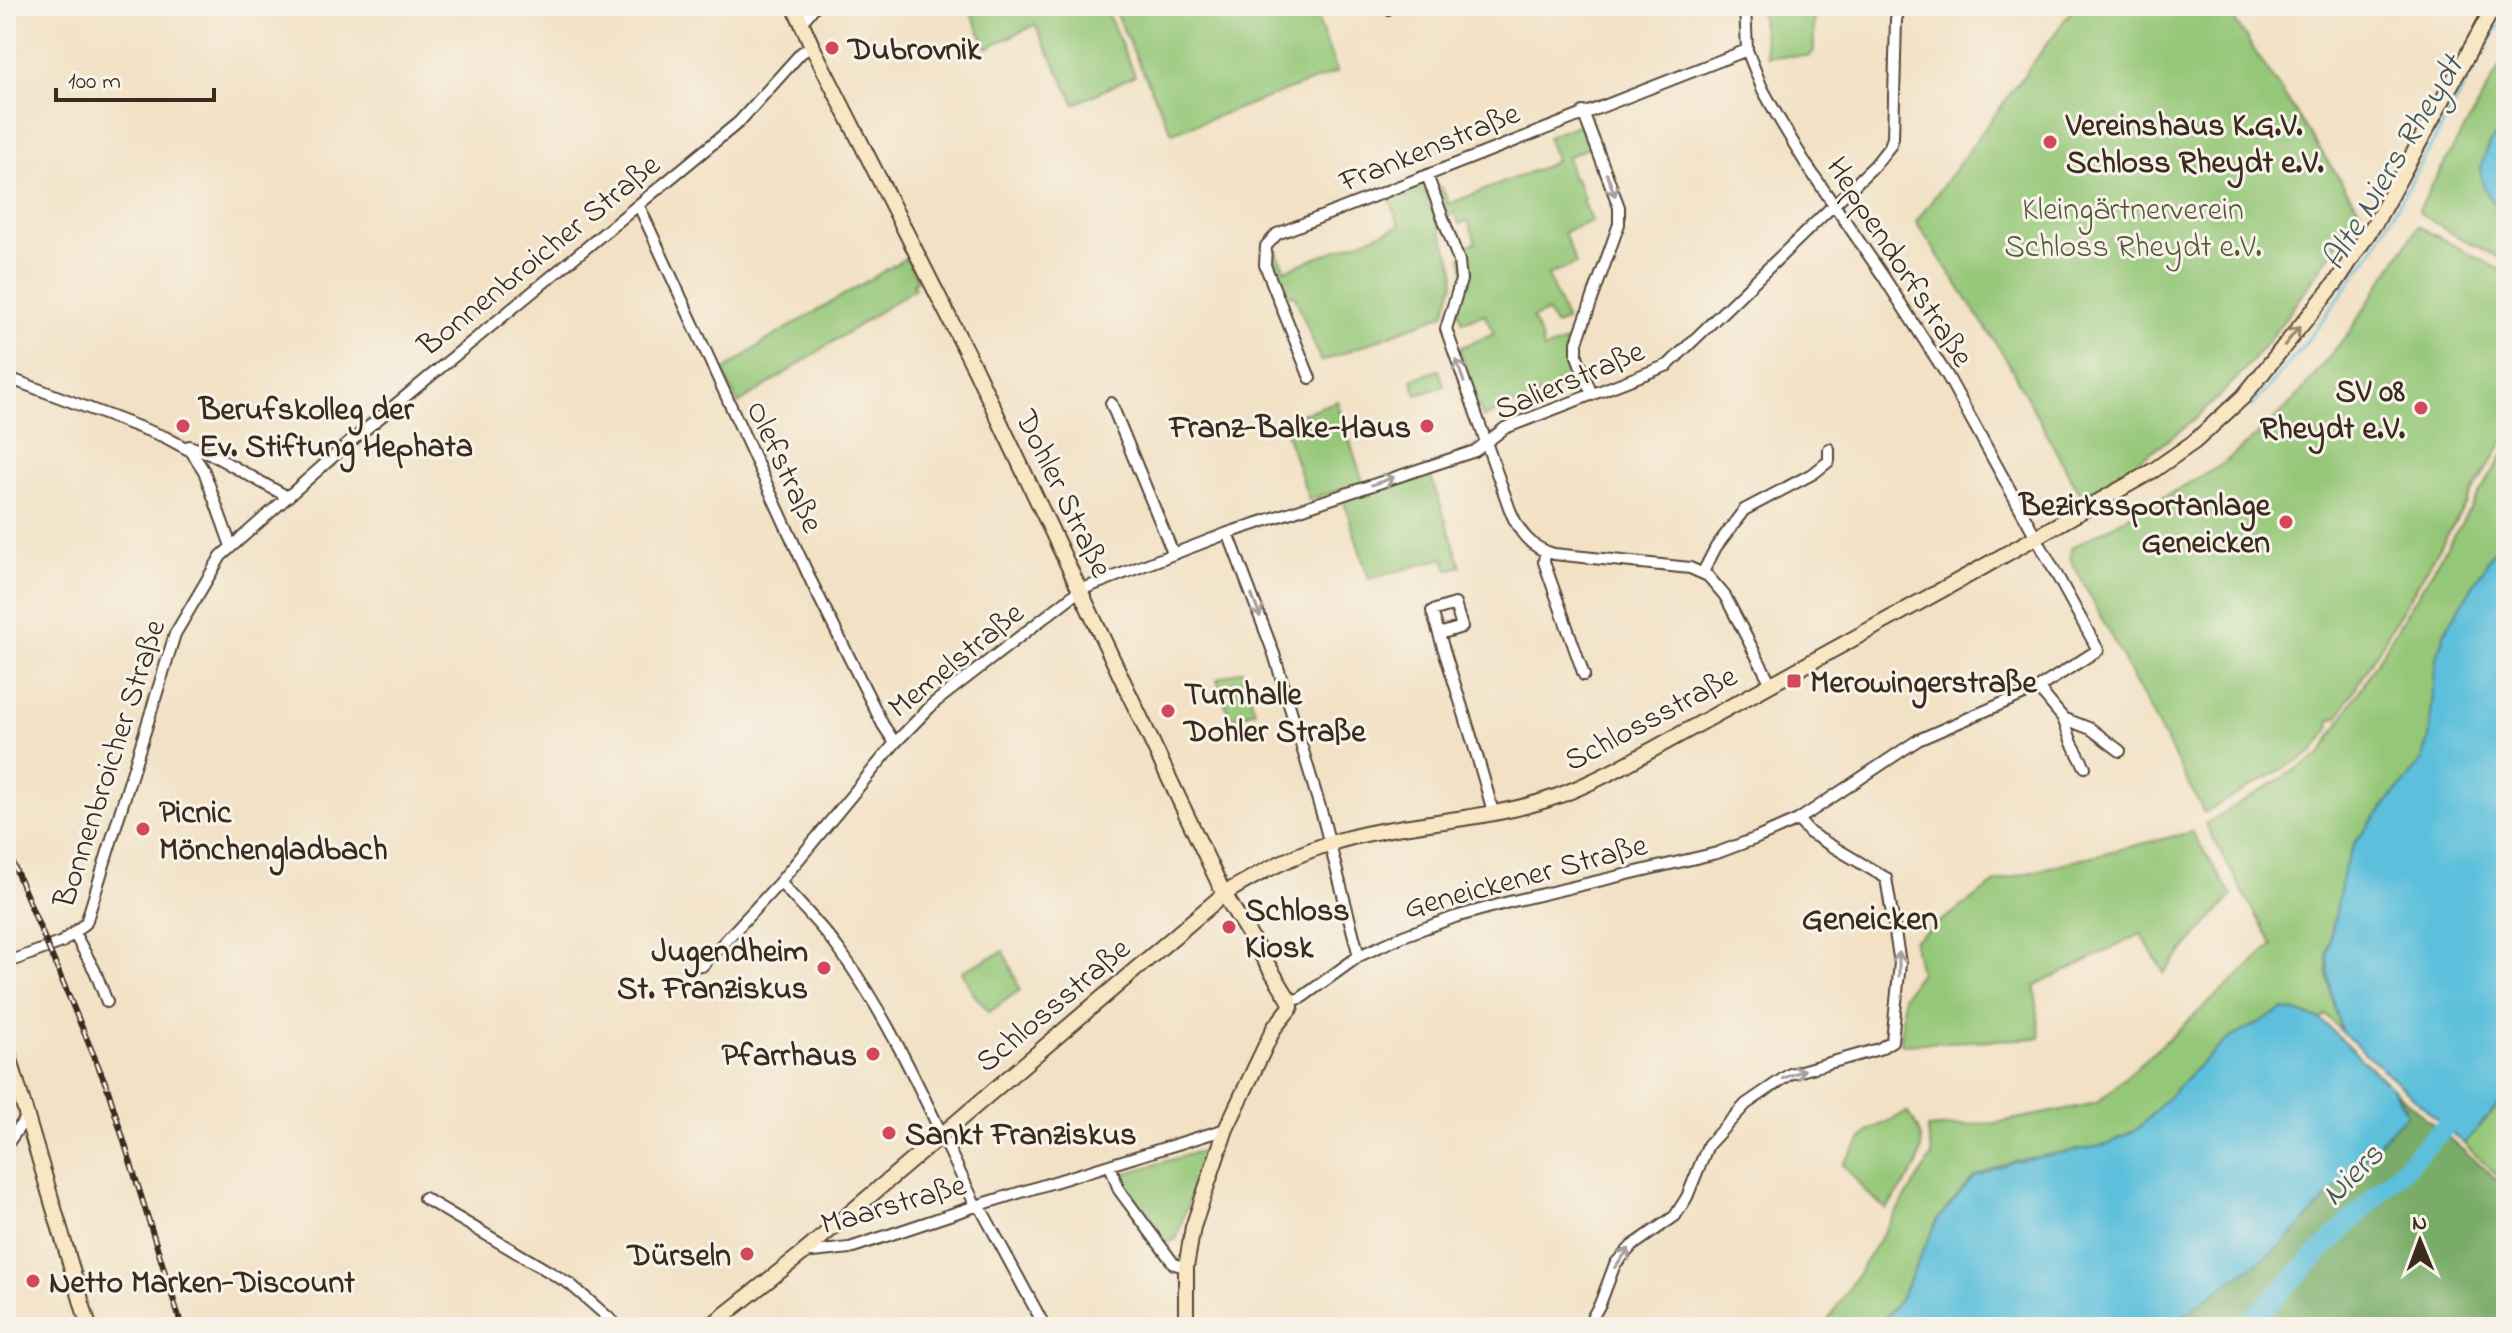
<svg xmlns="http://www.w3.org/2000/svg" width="2512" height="1333" font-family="'Indie Flower',sans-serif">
  <rect width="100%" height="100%" fill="#f7f3e8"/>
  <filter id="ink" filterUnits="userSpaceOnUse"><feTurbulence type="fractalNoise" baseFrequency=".0125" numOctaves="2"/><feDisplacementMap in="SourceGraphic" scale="16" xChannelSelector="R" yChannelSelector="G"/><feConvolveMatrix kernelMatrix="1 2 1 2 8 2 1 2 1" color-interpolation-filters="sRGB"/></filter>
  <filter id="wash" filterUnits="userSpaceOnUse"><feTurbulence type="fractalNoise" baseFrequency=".006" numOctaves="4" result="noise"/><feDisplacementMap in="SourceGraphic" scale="32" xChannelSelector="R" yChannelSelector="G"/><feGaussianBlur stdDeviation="1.8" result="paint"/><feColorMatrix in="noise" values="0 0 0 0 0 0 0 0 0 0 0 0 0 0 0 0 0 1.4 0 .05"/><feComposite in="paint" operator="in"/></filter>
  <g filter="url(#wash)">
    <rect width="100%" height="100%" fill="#f2e1c4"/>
    <path fill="#95c778" stroke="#68784b" stroke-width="2" d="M968 6H1104L1135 75 1075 104 1035 25 987 48Z
      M1112 6H1313L1337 72 1172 133Z
      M1759 6H1814V51L1808 56H1767Z
      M2075 6H2225L2360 210C2310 282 2264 359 2197 417 2162 447 2120 472 2082 499L2005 357 1916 222Z
      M2506 54V117L2487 149 2496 206 2506 215V261L2449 232 2418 212C2445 158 2479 108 2506 54Z
      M1577 125 1582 128 1589 147 1567 157 1573 179H1576L1584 199 1582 201 1592 221 1564 232 1576 264 1548 275 1566 321 1555 325 1547 312 1532 318 1543 342 1541 343 1544 350 1571 340 1570 357 1579 380 1483 418 1459 348 1494 334 1485 314 1463 322 1458 309 1466 276 1461 257 1469 253 1467 246 1476 242 1468 221 1459 224 1455 213 1446 216 1435 187 1442 188 1449 204 1548 165 1556 160 1547 137Z
      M1420 187 1426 192 1455 269 1454 283 1444 314 1321 362 1294 294 1282 299 1269 266V252L1276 250 1285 270 1400 226 1390 199Z
      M2418 226 2506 273V437L2338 717 2330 720 2329 730 2313 752 2204 813 2070 558 2071 548 2220 466 2267 427 2296 398 2350 331Z
      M906 258 918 280 912 284 915 288 738 404 723 371 766 341Z
      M1439 370 1444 386 1417 395 1412 379Z
      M1337 401 1363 482 1309 500 1282 421Z
      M2506 450V531L2445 632 2429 738 2422 761 2370 823 2336 909 2327 954V973L2341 1031 2326 1015 2320 1019 2283 1009 2227 1040 2195 1069 2139 1128 2107 1145 2015 1161 1974 1177 1938 1219 1900 1300 1878 1327H1824L1932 1156 1927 1128 1996 1123 2097 1103 2273 945 2205 824 2320 755Z
      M1429 471 1461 566 1448 570 1444 558 1369 579 1343 499Z
      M1242 670 1255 711 1230 719 1217 679Z
      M2192 832 2232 896 2164 973 2141 934 2035 986 2040 1038 1901 1044 1903 996 1920 972 1913 941 1997 882 2075 860Z
      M1004 951 1020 990 989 1012 972 992 962 971Z
      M2506 1096V1184L2464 1144Z
      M1907 1112C1940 1151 1910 1176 1886 1209L1866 1192 1843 1164 1868 1131Z
      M1197 1152 1204 1155 1176 1239 1168 1243 1164 1241 1121 1180 1123 1174Z"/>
    <path fill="#78ac68" stroke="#5a6b43" stroke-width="2" d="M2393 1089 2506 1188V1327H2167L2283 1244 2405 1115V1107Z"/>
    <path fill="#5cbfdb" stroke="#4c747c" stroke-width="2" d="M2506 117V215C2465 176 2481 160 2506 117Z
      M2506 531V1096L2464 1144 2341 1031 2331 992 2327 954 2345 866 2355 842 2422 761 2429 738 2436 659 2445 632Z
      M2283 1009 2320 1019 2393 1089 2406 1111V1115L2283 1244 2167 1327H1878L1900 1300 1938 1219 1974 1177 2015 1161 2107 1145 2139 1128 2195 1069 2227 1040Z"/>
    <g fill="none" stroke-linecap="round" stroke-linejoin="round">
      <path stroke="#5cbfdb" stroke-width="3" d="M2252 407 2305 344 2371 253 2506 13"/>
      <path stroke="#5cbfdb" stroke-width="20" d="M2242 1327 2261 1311 2464 1108"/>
    </g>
  </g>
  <g filter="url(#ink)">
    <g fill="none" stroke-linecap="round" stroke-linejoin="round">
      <g stroke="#564537" stroke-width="14">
        <path id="street" d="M1387 6 1388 9
          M802 22 815 6
          M1583 112 1619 207V224L1577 342V356L1592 395
          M1427 175 1459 261 1461 280 1446 329 1510 510C1519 532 1530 548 1554 554L1690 568 1708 576 1725 596 1771 684
          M639 206 812 583 883 725 895 743
          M6 377 165 437 191 451 204 471 231 546
          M1310 378 1265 265 1266 246 1277 234 1747 50
          M1111 403 1173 553
          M189 446 209 453 286 496
          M1228 533 1274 654 1322 814 1359 956
          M1545 552 1544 562 1584 675
          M1703 572 1716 547 1744 510 1814 473 1829 461V449
          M1439 634 1462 627 1455 604 1432 611C1452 678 1475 744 1493 812
          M2038 688 2063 718 2072 743 2085 767
          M2063 718 2091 729 2120 751
          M780 882C800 905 822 926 840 951 895 1026 935 1123 976 1206
          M74 933 95 971 107 1002
          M6 963 62 942 86 923 175 634 221 556 344 447 739 122 801 53 812 46
          M702 966 780 882 895 743 934 703 1080 590 1228 533 1475 451 1505 428 1668 365 1875 165 1890 146 1893 138 1896 19 1899 11 1905 6
          M1290 1001 1301 998 1359 956 1403 936 1455 917 1509 902 1717 853 1757 838 1798 820 1918 740 2038 688 2098 650 1948 377 1883 276 1806 164 1778 117 1762 88 1747 50 1745 6
          M6 1146 27 1116
          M1110 1165 1119 1190 1174 1264 1186 1267
          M424 1198 570 1284 619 1327
          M979 1205 1045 1327
          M803 1253 850 1248 976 1206 1226 1129
          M1587 1327 1600 1304 1615 1264 1632 1246 1675 1216 1687 1197 1708 1145 1746 1104 1790 1074 1879 1049 1892 1041 1900 963 1886 878 1810 833 1798 820"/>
      </g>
      <g stroke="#564537" stroke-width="18">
        <path id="secondary" d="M794 6 812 46 974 367 1224 894 1290 1001 1291 1007 1274 1028 1226 1129 1193 1227 1186 1267V1327
          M6 1046 89 1327
          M709 1327 803 1253 1224 894C1258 873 1291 856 1328 844 1401 820 1483 823 1555 797 1578 789 1600 778 1621 767L1976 571 2154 470 2194 442 2243 397 2337 281 2377 220 2494 6"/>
      </g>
      <use href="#street" stroke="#fff" stroke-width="10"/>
      <use href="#secondary" stroke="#f9e7c3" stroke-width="14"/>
      <g stroke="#3b2a1e" stroke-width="6">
        <path id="rail" d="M6 847 107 1087 182 1327"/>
      </g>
      <use href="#rail" stroke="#f7f3e8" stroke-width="3" stroke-dasharray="9" stroke-linecap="butt"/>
    </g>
    <defs><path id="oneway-shaft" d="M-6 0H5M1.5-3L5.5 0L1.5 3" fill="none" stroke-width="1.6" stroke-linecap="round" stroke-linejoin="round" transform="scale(2)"/></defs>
    <g stroke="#a79f9a">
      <use href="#oneway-shaft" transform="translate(1611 185) rotate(69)"/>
      <use href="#oneway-shaft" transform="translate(1460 371) rotate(-109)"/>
      <use href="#oneway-shaft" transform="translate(1383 481) rotate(-19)"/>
      <use href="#oneway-shaft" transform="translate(1256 606) rotate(69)"/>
      <use href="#oneway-shaft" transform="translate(1899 964) rotate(-90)"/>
      <use href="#oneway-shaft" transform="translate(1794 1074) rotate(-22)"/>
      <use href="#oneway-shaft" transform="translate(1622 1258) rotate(-52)"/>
    </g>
    <use stroke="#9a8870" href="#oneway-shaft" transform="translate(2292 336) rotate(-51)"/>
  </g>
  <g fill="#d1495b" stroke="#f7f3e8" stroke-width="3">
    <circle cx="832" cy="48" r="8"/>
    <circle cx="2050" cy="142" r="8"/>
    <circle cx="2421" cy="408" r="8"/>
    <circle cx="183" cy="426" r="8"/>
    <circle cx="1427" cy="426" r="8"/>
    <circle cx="2286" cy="522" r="8"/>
    <rect x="1786" y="673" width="16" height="16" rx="4"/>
    <circle cx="1168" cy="711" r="8"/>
    <circle cx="143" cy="829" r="8"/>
    <circle cx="1229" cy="927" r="8"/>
    <circle cx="824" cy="968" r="8"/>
    <circle cx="873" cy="1054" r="8"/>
    <circle cx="889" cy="1133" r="8"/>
    <circle cx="747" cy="1254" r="8"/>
    <circle cx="33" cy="1281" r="8"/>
  </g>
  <g text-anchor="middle" stroke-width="6" stroke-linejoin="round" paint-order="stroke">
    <g font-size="32" font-weight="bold" fill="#3b2a1e" stroke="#f7f3e8" text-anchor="start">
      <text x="848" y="59">Dubrovnik</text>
      <text x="2066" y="135">Vereinshaus K.G.V.<tspan x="2066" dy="37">Schloss Rheydt e.V.</tspan></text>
      <text x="2405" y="401" text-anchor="end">SV 08<tspan x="2405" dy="37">Rheydt e.V.</tspan></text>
      <text x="199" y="419">Berufskolleg der<tspan x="199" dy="37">Ev. Stiftung Hephata</tspan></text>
      <text x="1411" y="437" text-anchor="end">Franz-Balke-Haus</text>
      <text x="2270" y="515" text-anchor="end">Bezirkssportanlage<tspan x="2270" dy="37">Geneicken</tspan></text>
      <text x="1810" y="692">Merowingerstraße</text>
      <text x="1184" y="704">Turnhalle<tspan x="1184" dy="37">Dohler Straße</tspan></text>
      <text x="159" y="822">Picnic<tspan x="159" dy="37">Mönchengladbach</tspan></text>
      <text x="1245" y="920">Schloss<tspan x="1245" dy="37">Kiosk</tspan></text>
      <text x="808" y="961" text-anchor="end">Jugendheim<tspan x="808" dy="37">St. Franziskus</tspan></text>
      <text x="857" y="1065" text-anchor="end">Pfarrhaus</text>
      <text x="905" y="1144">Sankt Franziskus</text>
      <text x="731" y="1265" text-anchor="end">Dürseln</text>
      <text x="49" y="1292">Netto Marken-Discount</text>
    </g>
    <g font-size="32" fill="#3b2a1e" stroke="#f7f3e8">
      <text transform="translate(1429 146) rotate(-22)" y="11">Frankenstraße</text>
      <text transform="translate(538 254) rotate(-39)" y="11">Bonnenbroicher Straße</text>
      <text transform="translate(1901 261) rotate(57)" y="11">Heppendorfstraße</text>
      <text transform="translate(1569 379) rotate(-23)" y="11">Salierstraße</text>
      <text transform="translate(786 466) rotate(65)" y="11">Olefstraße</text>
      <text transform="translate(1065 493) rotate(64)" y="11">Dohler Straße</text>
      <text transform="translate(955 659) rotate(-39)" y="11">Memelstraße</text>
      <text transform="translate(1650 717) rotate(-28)" y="11">Schlossstraße</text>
      <text transform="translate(108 763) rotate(-72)" y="11">Bonnenbroicher Straße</text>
      <text transform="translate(1525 875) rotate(-15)" y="11">Geneickener Straße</text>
      <text transform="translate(1052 1004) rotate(-40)" y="11">Schlossstraße</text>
      <text transform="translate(893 1203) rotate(-16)" y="11">Maarstraße</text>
    </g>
    <g font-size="32" fill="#565939" stroke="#f7f3e8">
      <text x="2133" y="219">Kleingärtnerverein<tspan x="2133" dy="37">Schloss Rheydt e.V.</tspan></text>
    </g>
    <g font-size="34" font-style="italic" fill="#455757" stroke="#f7f3e8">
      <text transform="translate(2391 162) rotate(-59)" y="12">Alte Niers Rheydt</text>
      <text transform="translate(2351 1173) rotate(-45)" y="12">Niers</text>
    </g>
    <g font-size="34" font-weight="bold" fill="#3b2a1e" stroke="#f7f3e8">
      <text x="1870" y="929">Geneicken</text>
    </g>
  </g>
  <rect width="2512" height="1333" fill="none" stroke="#f7f3e8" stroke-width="32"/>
  <g transform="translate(2420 1241) rotate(359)" stroke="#f7f3e8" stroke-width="6" paint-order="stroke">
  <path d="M0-6L14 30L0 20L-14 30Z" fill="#3b2a1e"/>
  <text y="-12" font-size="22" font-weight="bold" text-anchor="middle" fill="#3b2a1e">N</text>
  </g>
  <path d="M56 88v12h158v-12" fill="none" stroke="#3b2a1e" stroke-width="4"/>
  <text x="68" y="88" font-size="24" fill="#3b2a1e" stroke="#f7f3e8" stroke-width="6" paint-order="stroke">100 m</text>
</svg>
